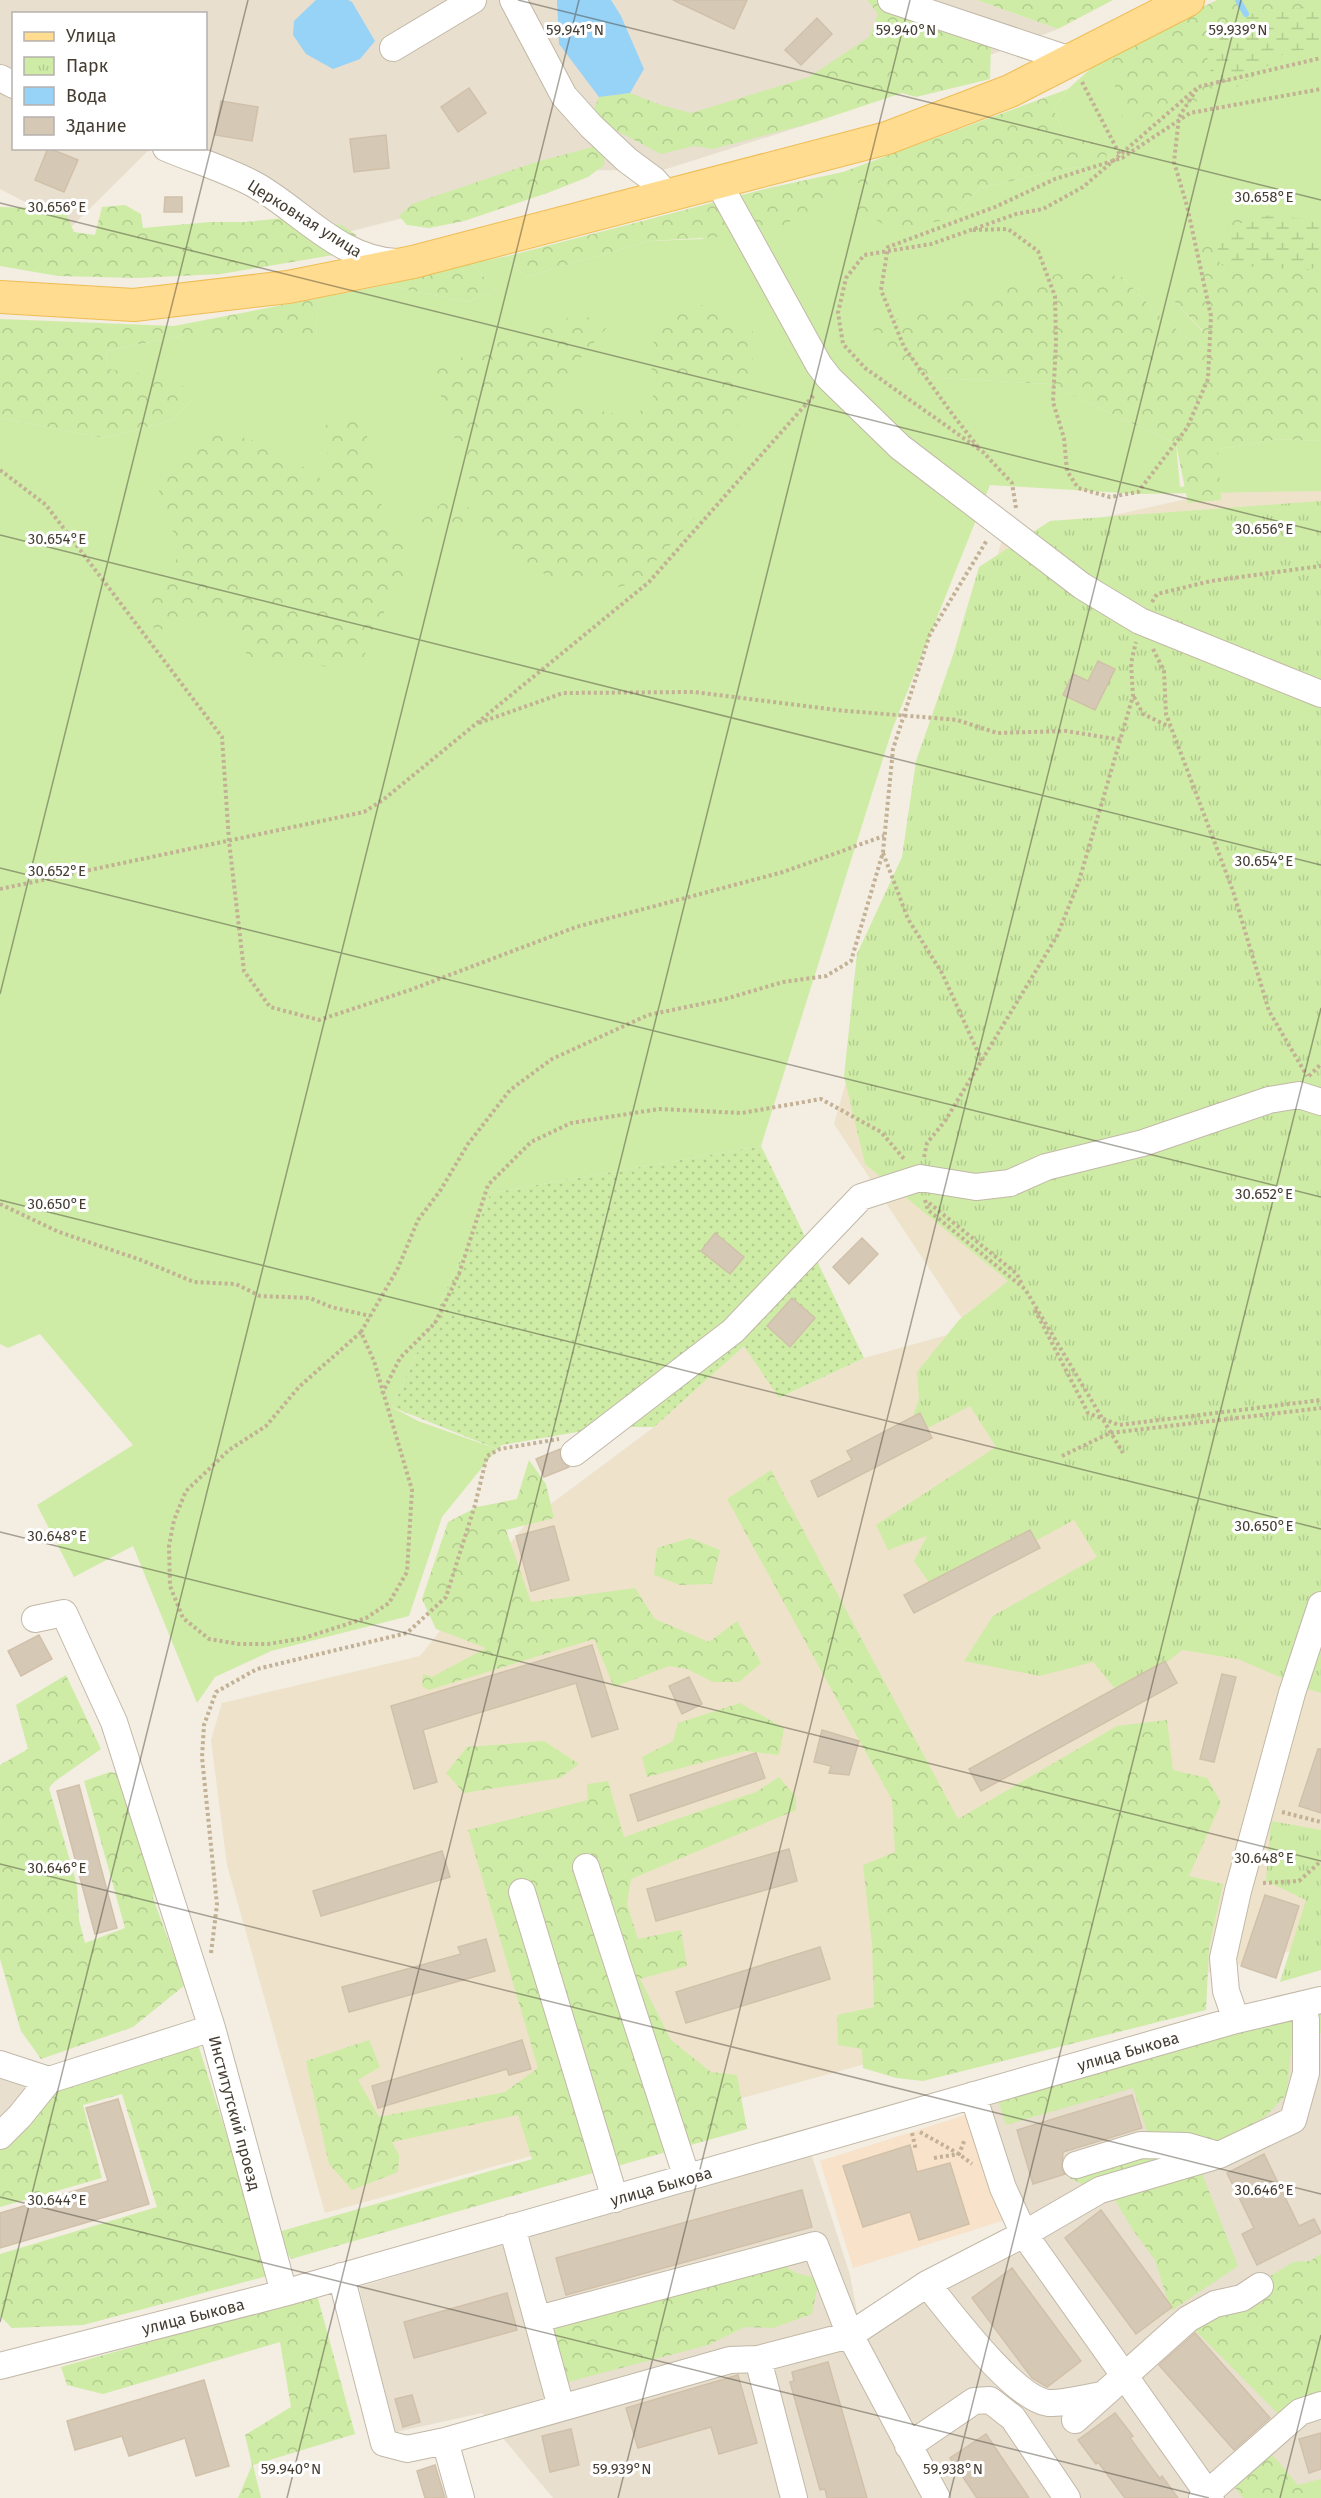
<svg xmlns="http://www.w3.org/2000/svg" width="1321" height="2498" font-family="'Fira Sans',sans-serif">
  <defs>
    <pattern id="forest-crowns" width="20" height="18" patternUnits="userSpaceOnUse" patternTransform="scale(1.5)"><rect width="20" height="18" fill="#ceeca6"/><path d="M2 6a3 3 0 1 1 6 0M12 15a3 3 0 1 1 6 0" fill="none" stroke="#b2cb8f"/></pattern>
    <pattern id="wetland-marsh" width="20" height="14" patternUnits="userSpaceOnUse" patternTransform="scale(1.5)"><rect width="20" height="14" fill="#ceeca6"/><path d="M1 5h8M5 5V1M11 12h8M15 12V8" fill="none" stroke="#b2cb8f"/></pattern>
    <pattern id="park-tufts" width="24" height="20" patternUnits="userSpaceOnUse" patternTransform="scale(1.5)"><rect width="24" height="20" fill="#ceeca6"/><path d="M3 7l-1-3M5 7V3M7 7l1-3M15 17l-1-3M17 17v-4M19 17l1-3" fill="none" stroke="#b2cb8f"/></pattern>
    <pattern id="garden-dots" width="8" height="8" patternUnits="userSpaceOnUse" patternTransform="scale(1.5)"><rect width="8" height="8" fill="#ceeca6"/><path d="M2 2h.1M6 6h.1" fill="none" stroke="#b2cb8f" stroke-width="1.8" stroke-linecap="round"/></pattern>
  </defs>
  <rect width="100%" height="100%" fill="#f3ede2"/>
  <path fill="#e8dfcf" d="M0 0H977L1058 29 815 122 660 171 592 170 348 232 285 192 152 149 206 148V14H14V148L150 149 72 226 0 189Z
    M1321 2005V2498H553L482 2413 392 2433 359 2287 810 2150 850 2275 860 2329 1022 2219 983 2099Z
    M0 2051 31 2095 0 2123Z"/>
  <path fill="#f8e3ca" d="M972 2113 1005 2220 853 2268 820 2161Z"/>
  <path fill="#eee3ca" d="M1321 469V1943L956 2039 325 2213 227 1865 211 1740 222 1703 420 1656 528 1521 654 1427 744 1345 780 1398 864 1358 969 1329 834 1124 1002 540Z"/>
  <path fill="#ceeca6" d="M1321 37V231L1204 282 1175 302 1203 332 1190 340 1160 316 1122 277 920 377 1049 384 1176 444 1180 487 1216 482 1218 449 1279 439 1321 441V491L1139 494 990 485 892 730 761 1146 491 1193 392 1407 418 1421 497 1449 442 1517 409 1616 271 1651 215 1677 197 1703 133 1546 74 1577 37 1505 133 1445 40 1334 8 1348 0 1344V418L105 438 173 420 192 399 108 369 106 351 185 335H316L319 298 386 285 467 302 497 291 471 263 508 256 525 277 650 241 702 239 843 172 867 188 850 204 947 220 980 188 1064 169 1106 164V145L1067 138 1053 109 1068 89 1107 54 1232 71Z"/>
  <path fill="url(#forest-crowns)" d="M867 0H899L991 42 990 79 916 97 902 93 815 122 713 149 694 146 661 154 602 123 594 109 599 97 630 93 661 105 691 113 809 77 869 37 878 14Z
    M977 0H1113L1058 29Z
    M1217 0H1321V37L1232 71 1194 104 1158 116 1123 119 1107 54Z
    M1068 89 1053 109 1067 138 1106 145 1107 164 1064 169 980 188 947 220 891 229 850 204 866 188 843 173 837 196 767 234 650 241 525 277 508 256 769 188 843 172Z
    M593 147 605 150 604 165 588 177 550 192 464 221 429 228 407 225 399 216 412 204 536 162Z
    M125 205 141 214 143 228 210 222H245L304 216 324 223 342 225 356 235 355 246 333 255 221 274 136 278 58 276 0 266V207L64 209 74 232 95 235 102 207Z
    M1232 219 1321 231V441L1279 439 1218 449 1221 500 1188 503 1176 444 1049 384 920 377 873 346 874 325 1076 269 1122 277 1160 316 1190 340 1203 331 1175 302 1186 278 1203 281 1197 250Z
    M471 263 497 291 467 302 386 285Z
    M319 298 316 335H185L106 351 108 369 177 378 192 399 173 420 105 438 0 418V319L174 326Z
    M708 304 753 331C752 349 754 370 750 388 743 416 727 440 738 470L637 582 615 588 574 576H548L528 565 484 527 461 533 420 522 442 503 483 510C462 464 447 418 433 369L497 343 579 314 609 325 545 399 634 418 653 397 651 350 663 314Z
    M362 412 386 526 408 544 403 586 377 622 363 659 327 667 288 657 252 661 226 625 199 621 154 631 150 590 184 550 156 502 168 459 197 452 218 430 274 447 336 489 321 427Z
    M529 1460 546 1484 554 1518 506 1530 531 1602 635 1588 655 1619 709 1642 737 1621 761 1663 739 1682H713L687 1669 669 1666 614 1687 594 1639 429 1690 422 1686 423 1674 432 1677 486 1648 436 1629 422 1599 448 1522 477 1507 517 1499Z
    M771 1470 958 1819 1117 1726 1167 1720 1173 1770 1207 1778 1221 1803 1189 1876 1223 1884 1209 1948 1206 2010 923 2081 896 2078 863 2068 862 2049 838 2045 837 2015 874 2007 872 1944 863 1865 895 1852 892 1800 727 1499Z
    M690 1538 720 1550 712 1584 680 1585 654 1575 657 1548Z
    M66 1675 101 1749 54 1782 49 1788 77 1885 79 1920 85 1943 125 1928 84 1781 110 1772 120 1774 160 1838 153 1898 185 1985 133 2027 41 2059 21 2031 0 1959V1765L28 1749 16 1705Z
    M740 1703 784 1728 779 1755 746 1751 647 1777 642 1757 673 1741 678 1723Z
    M544 1741 579 1764 560 1778 464 1793 446 1773 467 1747Z
    M779 1777 796 1797V1810L631 1879 627 1904 638 1939 681 1930 687 1966 640 1979 671 2040 711 2072 737 2075 747 2129 291 2259 275 2233 532 2159 518 2115 392 2142 399 2155 398 2172 352 2190 329 2164 306 2061 369 2040 380 2067 358 2080 379 2117 505 2092 538 2068 468 1830 588 1800 587 1784 608 1781 624 1837 756 1792Z
    M1321 2005V2033L1292 2041 1287 2094 1265 2117 1195 2155 1238 2266 1171 2311 1155 2260 1133 2230 1113 2197 1069 2178 1152 2147 1133 2088 1006 2125 998 2099Z
    M195 2035 271 2275 83 2325 12 2328 0 2316V2254L157 2207 122 2094 83 2105 102 2178 0 2207V2145L44 2099 78 2077Z
    M1321 2254V2402L1282 2418 1193 2328 1227 2302 1239 2310 1263 2302 1267 2278 1293 2262 1310 2261Z
    M778 2262 796 2273 819 2279 812 2314 773 2328 745 2327 708 2345 564 2383 549 2324Z
    M317 2295 355 2434 253 2465 261 2498H238L252 2465 245 2435 291 2407 280 2342 103 2394 67 2385 61 2367Z
    M1270 2452 1298 2485 1321 2479V2498H1243L1229 2480Z"/>
  <path fill="url(#wetland-marsh)" d="M1321 2V48L1286 52 1249 80 1224 94 1215 91 1206 52 1246 14 1284 12Z
    M1269 215 1321 221V266L1307 270 1220 265 1216 235 1235 225Z"/>
  <path fill="url(#park-tufts)" d="M1321 501V1693L1305 1688 1238 1659 1182 1650 1123 1698 1093 1662 1040 1676 964 1661 993 1616 1097 1557 1074 1520 937 1594 914 1561 927 1536 888 1550 876 1525 996 1447 970 1406 903 1441 919 1400 917 1372 959 1320 1008 1281 865 1164 844 1076 857 954 902 857 916 761 954 652 979 567 1050 521Z
    M1271 1821 1321 1830V1970L1280 1982 1306 1900 1266 1881Z"/>
  <path fill="url(#garden-dots)" d="M761 1146 864 1358 779 1398 744 1346 654 1427H606L502 1445 497 1449 392 1407 491 1193Z"/>
  <path fill="#97d2f7" d="M316 0H348L352 2 375 41 360 59 333 69 306 54 293 35 294 21Z
    M557 0H611L621 16 644 69 630 93 599 97 559 44Z"/>
  <g fill="none" stroke-linecap="round" stroke-linejoin="round">
    <path stroke="#97d2f7" stroke-width="6" d="M1238 0 1246 14"/>
  </g>
  <path fill="#d5c9b6" stroke="#d1c0a9" stroke-width="1.5" d="M673 0H747L734 29Z
    M817 18 832 34 801 65 785 50Z
    M469 88 486 113 458 132 441 107Z
    M221 101 258 107 252 141 215 135Z
    M386 135 389 168 354 172 350 139Z
    M48 148 78 160 64 192 35 180Z
    M165 197H182V212H164Z
    M1098 661 1115 669 1095 710 1063 695 1073 674 1088 681Z
    M715 1233 744 1257 730 1274 701 1251Z
    M862 1238 878 1254 849 1284 833 1267Z
    M792 1298 815 1318 790 1347 767 1326Z
    M920 1413 932 1438 818 1497 811 1481 852 1460 847 1451Z
    M560 1449 562 1462 569 1467 544 1477 536 1459Z
    M554 1526 569 1580 531 1591 516 1536Z
    M1030 1530 1040 1548 914 1613 904 1595Z
    M39 1635 52 1659 21 1676 8 1651Z
    M592 1645 618 1729 592 1737 576 1683 423 1730 437 1782 414 1789 391 1706Z
    M1165 1661 1177 1683 981 1791 969 1769Z
    M1222 1674 1236 1677 1214 1762 1200 1759Z
    M689 1677 702 1704 682 1714 669 1686Z
    M822 1730 859 1741 849 1775 829 1773 831 1766 814 1762Z
    M1318 1749H1321V1813L1299 1806Z
    M756 1753 765 1778 638 1821 630 1795Z
    M79 1785 117 1928 95 1934 57 1791Z
    M789 1849 797 1881 656 1921 647 1889Z
    M442 1851 450 1877 321 1916 313 1891Z
    M1265 1895 1299 1906 1276 1978 1241 1966Z
    M486 1939 495 1971 349 2012 342 1987 461 1954 458 1947Z
    M820 1947 830 1979 686 2023 676 1992Z
    M522 2040 531 2069 509 2075 507 2069 378 2108 372 2086Z
    M1132 2095 1142 2128 1063 2152 1062 2169 1065 2174 1033 2184 1017 2130Z
    M118 2099 149 2204 0 2248V2213L108 2181 86 2108Z
    M910 2145 917 2172 950 2163 969 2224 919 2240 910 2212 863 2227 843 2166Z
    M1264 2154 1299 2226 1314 2219 1321 2233 1257 2265 1242 2234 1254 2228 1227 2173Z
    M802 2190 812 2227 566 2295 556 2258Z
    M1101 2210 1172 2307 1136 2334 1065 2238Z
    M1012 2268 1081 2361 1047 2387 1032 2378 972 2298Z
    M507 2293 517 2330 414 2358 404 2322Z
    M1195 2333 1270 2418 1234 2450 1159 2365Z
    M828 2362 867 2498H827L825 2489 820 2490 790 2382 794 2381 792 2372Z
    M738 2375 757 2443 719 2454 711 2427 638 2448 626 2408Z
    M204 2380 229 2466 196 2476 185 2438 129 2456 122 2436 75 2450 67 2421Z
    M412 2395 420 2422 403 2427 395 2399Z
    M1115 2413 1133 2436 1130 2438 1160 2479 1162 2476 1178 2498H1125L1098 2462 1096 2464 1078 2440Z
    M571 2429 579 2465 550 2472 542 2436Z
    M1321 2433V2469L1309 2473 1299 2439Z
    M986 2434 1029 2498H977L950 2458Z
    M435 2465 445 2498H425L417 2471Z"/>
  <g fill="none" stroke-linecap="round" stroke-linejoin="round">
    <g stroke="#c2b8a7" stroke-width="28">
      <path id="minor" d="M513 0 564 96 591 126 627 160 654 180 668 196
        M891 0 1071 60
        M393 48 473 0
        M0 78 14 85
        M166 148C194 160 231 171 257 186 302 212 341 260 397 262
        M719 184 819 365 829 378 900 447 1082 586 1140 621 1321 694
        M574 1453 733 1331 861 1197 920 1178 976 1187 1010 1183 1046 1167 1143 1143 1269 1100 1299 1095 1321 1102
        M35 1619 64 1613 114 1722 212 2028 284 2293
        M586 1867 687 2178
        M522 1892 615 2199
        M1236 2020 1226 1991 1223 1958 1238 1891 1292 1693 1321 1605
        M0 2064 49 2080
        M49 2080 212 2028
        M973 2095 1003 2188 1024 2234 1211 2498
        M0 2136 20 2116 49 2080
        M1076 2165 1141 2145 1187 2146 1218 2155
        M512 2227 561 2407
        M341 2276 384 2443 407 2449 445 2441 730 2360 758 2359 850 2335 927 2284 1024 2234 1100 2190 1219 2155 1293 2120 1306 2073V2020L1303 2005
        M927 2284C950 2312 1013 2398 1048 2403 1062 2404 1088 2397 1103 2395
        M538 2319 815 2245 850 2335 937 2498
        M758 2359 794 2498
        M0 2366 284 2293 1236 2020 1321 2000
        M1075 2420 1188 2319 1215 2304 1242 2298 1260 2286
        M445 2441 461 2498
        M908 2446 974 2401 990 2400 1013 2418 1067 2498
        M1202 2498 1300 2412 1321 2405"/>
    </g>
    <g stroke="#efbd54" stroke-width="34">
      <path id="major" d="M0 297 134 305 288 287 413 262 887 138 1010 91 1188 0"/>
    </g>
    <path stroke="#c2b194" stroke-width="4" stroke-dasharray="3 3" stroke-linecap="butt" d="M1082 82 1120 155
      M973 230 1008 229 1038 251 1055 296 1056 342 1053 402 1064 438 1067 471 1078 488 1110 497 1138 492 1187 428 1208 379 1211 316 1187 206 1174 162 1179 117 1198 87 1321 58
      M978 447 953 415 904 347 881 290 888 247 995 207 1055 179 1122 158 1190 113 1321 89
      M0 470 46 505 222 737 229 841 244 971 270 1007 319 1020 410 990 576 927 783 872 884 836
      M1016 508 1012 483 983 452 865 368 843 344 838 313 846 278 864 255 931 244 1016 214 1043 209 1083 187 1198 87
      M1152 602 1157 594 1211 581 1321 566
      M1153 649 1164 671 1166 714 1233 891 1269 1011 1307 1076
      M1134 697 1143 714 1170 727
      M479 723 563 693 694 692 837 710 957 720 997 733 1066 731 1122 740
      M883 853 908 919 942 973 982 1061
      M0 889 364 812 383 800 649 582 815 394
      M1309 1076 1321 1064
      M924 1157 927 1143 945 1121 1057 936 1079 881 1133 696 1131 663 1136 642
      M925 1200 928 1210 1025 1289 1123 1453
      M929 1203 1017 1274 1022 1284
      M0 1204 59 1232 141 1260 194 1282 236 1284 260 1296 310 1298 331 1307 370 1316
      M1035 1310 1088 1413 1119 1425 1321 1400
      M361 1332 299 1387 266 1426 229 1450 186 1491 174 1520 169 1546 170 1586 183 1618 209 1639 239 1644H268L304 1638 366 1618 389 1603 407 1572 412 1490 374 1361 361 1332 398 1268 418 1220 440 1191 468 1144 510 1090 552 1059 648 1015 725 999 783 982 826 976 851 961 883 852 893 749 930 634 987 540
      M382 1394 400 1358 435 1323 459 1274 488 1185 531 1142 571 1123 659 1109 742 1113 821 1099 881 1132 905 1160
      M1062 1456 1110 1433 1321 1408
      M1282 1812 1321 1822
      M1263 1883 1299 1881 1321 1861
      M211 1953 217 1905 202 1757 204 1725 216 1692 257 1669 407 1633 446 1597 475 1505 487 1456 500 1449 559 1439
      M920 2132 959 2154 972 2164
      M912 2133 916 2150
      M934 2158 959 2154 965 2139"/>
    <use href="#minor" stroke="#fff" stroke-width="26"/>
    <use href="#major" stroke="#ffdc8f" stroke-width="32"/>
  </g>
  <path fill="none" stroke="#453d32" stroke-width="1.5" stroke-opacity="0.45" d="M518 0 1321 200M0 203 1321 532M0 535 1321 865M0 868 1321 1197M0 994 248 0M0 1200 1321 1529M0 1532 1321 1861M0 1864 1321 2194M0 2197 1209 2498M0 2322 579 0M287 2498 910 0M618 2498 1241 0M949 2498 1321 1008M1280 2498 1321 2335"/>
  <g text-anchor="middle" stroke-width="6" stroke-linejoin="round" paint-order="stroke">
    <g font-size="16" fill="#453d32" stroke="#fff">
      <text transform="translate(305 218) rotate(32)" y="6">Церковная улица</text>
      <text transform="translate(1128 2051) rotate(-16)" y="6">улица Быкова</text>
      <text transform="translate(235 2113) rotate(75)" y="6">Институтский проезд</text>
      <text transform="translate(661 2186) rotate(-16)" y="6">улица Быкова</text>
      <text transform="translate(193 2316) rotate(-14)" y="6">улица Быкова</text>
    </g>
  </g>
  <g font-size="15" text-anchor="middle" fill="#453d32" stroke="#fff" stroke-width="6" stroke-linejoin="round" paint-order="stroke">
    <text x="575" y="35">59.941°N</text>
    <text x="906" y="35">59.940°N</text>
    <text x="1238" y="35">59.939°N</text>
    <text x="1264" y="202">30.658°E</text>
    <text x="57" y="212">30.656°E</text>
    <text x="1264" y="534">30.656°E</text>
    <text x="57" y="544">30.654°E</text>
    <text x="1264" y="866">30.654°E</text>
    <text x="57" y="876">30.652°E</text>
    <text x="1264" y="1199">30.652°E</text>
    <text x="57" y="1209">30.650°E</text>
    <text x="1264" y="1531">30.650°E</text>
    <text x="57" y="1541">30.648°E</text>
    <text x="1264" y="1863">30.648°E</text>
    <text x="57" y="1873">30.646°E</text>
    <text x="1264" y="2195">30.646°E</text>
    <text x="57" y="2205">30.644°E</text>
    <text x="291" y="2474">59.940°N</text>
    <text x="622" y="2474">59.939°N</text>
    <text x="953" y="2474">59.938°N</text>
  </g>
  <rect x="12" y="12" width="195" height="138" fill="#ffffff" stroke="#b5b1ad" stroke-width="1.5"/>
  <rect x="24" y="32" width="30" height="9" fill="#ffdc8f" stroke="#b5b1ad" stroke-width="1.5"/>
  <text x="66" y="42" font-size="18" fill="#453d32">Улица</text>
  <rect x="24" y="57" width="30" height="18" fill="url(#park-tufts)" stroke="#b5b1ad" stroke-width="1.5"/>
  <text x="66" y="72" font-size="18" fill="#453d32">Парк</text>
  <rect x="24" y="87" width="30" height="18" fill="#97d2f7" stroke="#b5b1ad" stroke-width="1.5"/>
  <text x="66" y="102" font-size="18" fill="#453d32">Вода</text>
  <rect x="24" y="117" width="30" height="18" fill="#d5c9b6" stroke="#b5b1ad" stroke-width="1.5"/>
  <text x="66" y="132" font-size="18" fill="#453d32">Здание</text>
</svg>
